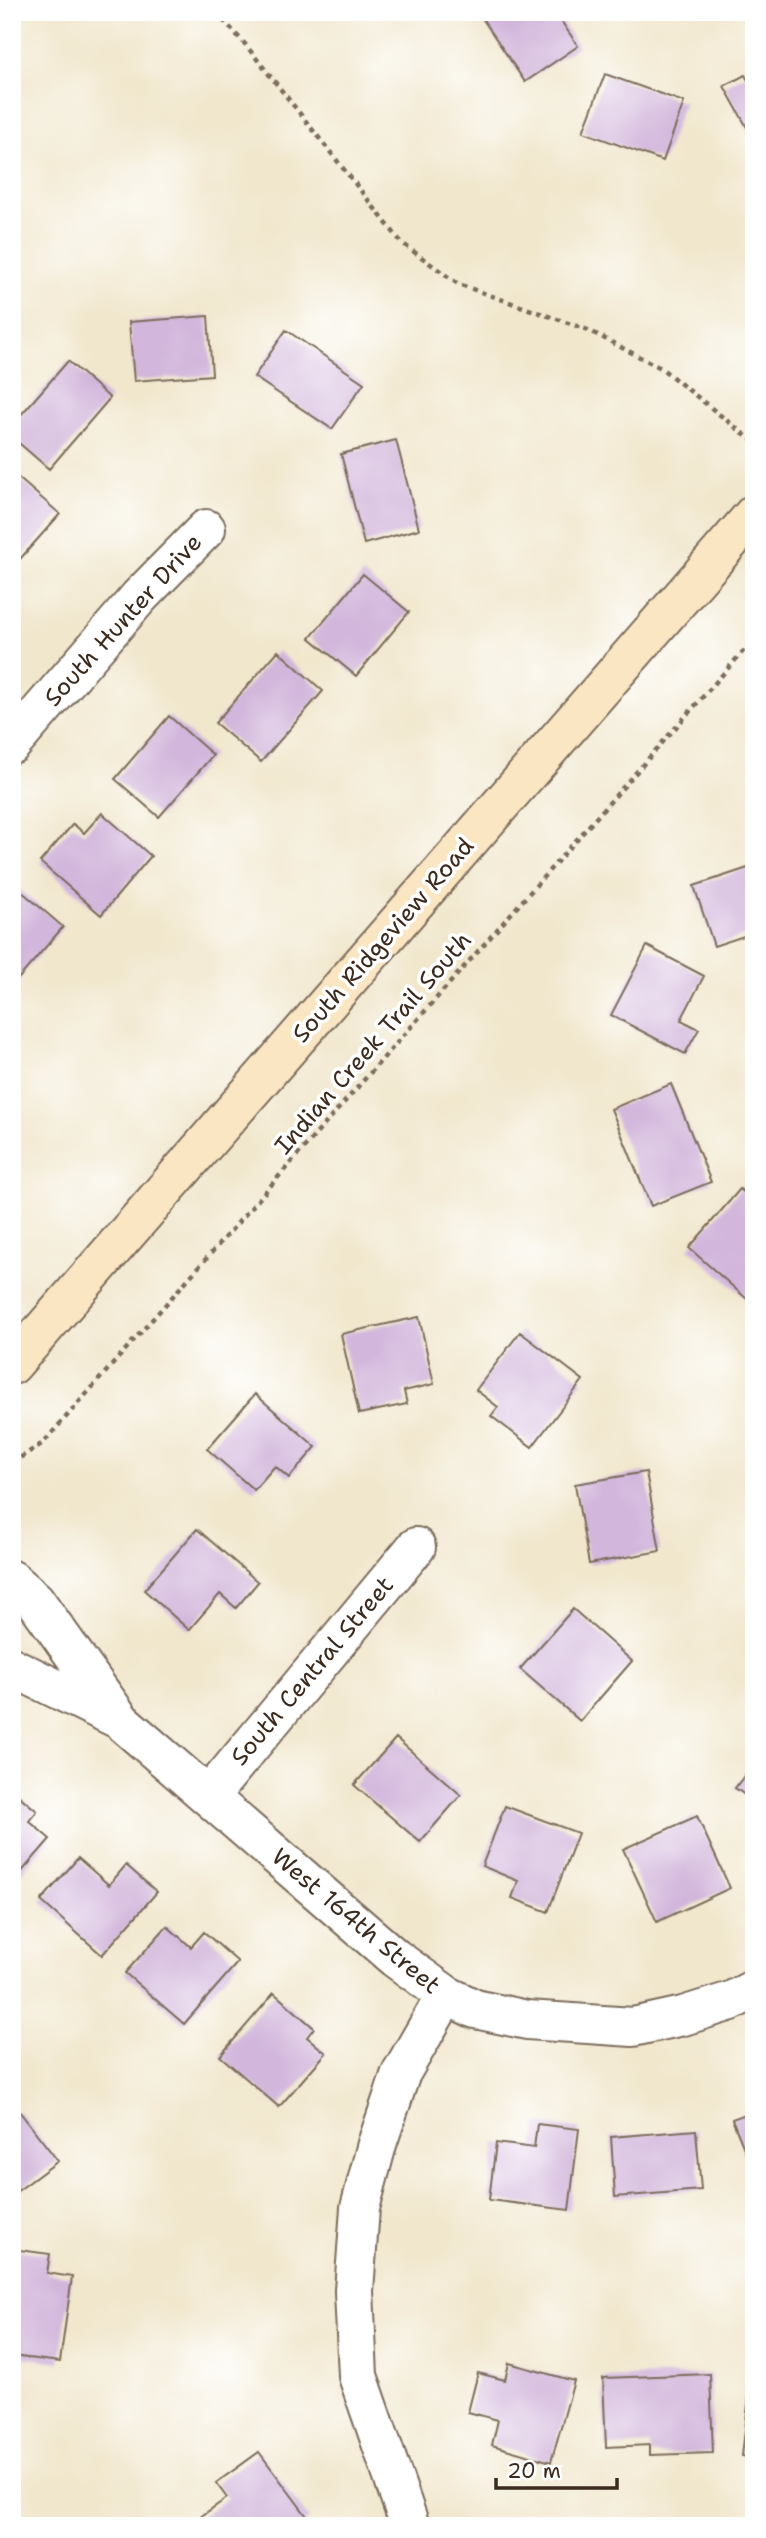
<svg xmlns="http://www.w3.org/2000/svg" width="766" height="2538" font-family="'Shantell Sans',sans-serif">
  <rect width="100%" height="100%" fill="#fff"/>
  <filter id="ink" filterUnits="userSpaceOnUse"><feTurbulence type="fractalNoise" baseFrequency=".0143" numOctaves="2"/><feDisplacementMap in="SourceGraphic" scale="14" xChannelSelector="R" yChannelSelector="G"/><feConvolveMatrix kernelMatrix="1 2 1 2 8 2 1 2 1" color-interpolation-filters="sRGB"/></filter>
  <filter id="wash" filterUnits="userSpaceOnUse"><feTurbulence type="fractalNoise" baseFrequency=".00686" numOctaves="4" result="noise"/><feDisplacementMap in="SourceGraphic" scale="28" xChannelSelector="R" yChannelSelector="G"/><feGaussianBlur stdDeviation="1.57" result="paint"/><feColorMatrix in="noise" values="0 0 0 0 0 0 0 0 0 0 0 0 0 0 0 0 0 1.4 0 .05"/><feComposite in="paint" operator="in"/></filter>
  <g filter="url(#wash)">
    <rect width="100%" height="100%" fill="#f1e7cd"/>
    <g id="blocks">
      <path fill="#d2b6db" d="M478 12H555L578 46 525 82Z
        M605 74 684 102 663 161 583 132Z
        M745 75 754 91V140L724 86Z
        M208 316 212 375 134 381 129 322Z
        M286 330 364 383 332 429 254 377Z
        M68 361 110 398 49 469 12 437V425Z
        M396 440 419 529 364 544 341 454Z
        M15 475 60 514 12 568V479Z
        M363 574 409 612 356 676 310 638Z
        M278 651 323 691 261 762 215 723Z
        M169 716 213 755 159 817 115 779Z
        M102 813 151 856 101 915 40 862 73 824 84 833Z
        M754 866V944L750 934 714 946 694 886Z
        M20 890 63 927 12 986V898Z
        M647 946 704 976 681 1020 699 1029 685 1054 611 1015Z
        M671 1084 711 1182 651 1206 611 1109Z
        M740 1189 754 1201V1294L748 1300 689 1248Z
        M419 1317 434 1384 404 1391 407 1404 359 1414 341 1334Z
        M520 1332 583 1380 532 1447 491 1416 498 1407 476 1390Z
        M255 1394 316 1447 289 1478 275 1466 254 1490 207 1449Z
        M646 1472 660 1551 589 1564 575 1484Z
        M197 1529 258 1582 236 1608 220 1594 189 1630 144 1590Z
        M573 1609 632 1661 580 1721 520 1669Z
        M396 1738 461 1795 420 1842 354 1785Z
        M754 1763V1801L735 1788Z
        M12 1790 37 1811 29 1821 50 1839 12 1883Z
        M505 1806 578 1833 548 1912 512 1898 518 1881 482 1866Z
        M697 1816 730 1888 657 1922 623 1849Z
        M78 1858 109 1885 126 1865 157 1892 102 1955 41 1901Z
        M167 1926 191 1947 204 1932 238 1962 184 2024 125 1973Z
        M274 1993 314 2028 307 2037 326 2053 279 2107 220 2056Z
        M19 2111 58 2161 12 2195V2116Z
        M754 2111V2173L732 2119Z
        M537 2124 579 2129 569 2210 489 2200 496 2143 534 2148Z
        M696 2130 701 2190 615 2197 611 2137Z
        M12 2249 50 2254 47 2273 72 2277 60 2362 12 2356Z
        M509 2363 574 2381 551 2462 492 2445 498 2420 468 2412 478 2373 505 2380Z
        M752 2370H754V2458L742 2456Z
        M710 2374 713 2453 650 2455V2445L606 2447 603 2378Z
        M259 2452 309 2519 300 2526H207L200 2517 227 2498 216 2483Z"/>
    </g>
  </g>
  <g filter="url(#ink)">
    <use href="#blocks" fill-opacity="0" stroke="#7b6c5b" stroke-width="2"/>
    <g fill="none" stroke-linecap="round" stroke-linejoin="round">
      <g stroke="#7b6c5b" stroke-width="42">
        <path id="minor" d="M12 744 140 596 206 529
          M12 1580 35 1600 121 1721 395 1958 446 1995 475 2009 527 2020 633 2027 683 2016 731 2001 754 1989
          M12 1667 116 1718
          M209 1796 416 1547
          M410 2526 358 2376 354 2291 360 2208 377 2144 401 2073 446 1995"/>
      </g>
      <g stroke="#7b6c5b" stroke-width="42">
        <path id="secondary" d="M12 1365 754 514"/>
      </g>
      <path stroke="#7b6c5b" stroke-width="4.5" stroke-dasharray="5 5" stroke-linecap="butt" d="M216 12 245 44 402 243 458 284 588 330 661 368 754 442
        M12 1463 43 1443 754 639"/>
      <use href="#minor" stroke="#fff" stroke-width="38"/>
      <use href="#secondary" stroke="#fbe6c3" stroke-width="38"/>
    </g>
  </g>
  <g text-anchor="middle" stroke-width="7" stroke-linejoin="round" paint-order="stroke">
    <g font-size="24" fill="#3b2a1e" stroke="#fff">
      <text transform="translate(123 620) rotate(-48)" y="8">South Hunter Drive</text>
      <text transform="translate(383 940) rotate(-49)" y="8">South Ridgeview Road</text>
      <text transform="translate(373 1043) rotate(-49)" y="8">Indian Creek Trail South</text>
      <text transform="translate(312 1671) rotate(-50)" y="8">South Central Street</text>
      <text transform="translate(356 1921) rotate(40)" y="8">West 164th Street</text>
    </g>
  </g>
  <rect width="766" height="2538" fill="none" stroke="#fff" stroke-width="42"/>
  <path d="M496 2478v10h121v-10" fill="none" stroke="#3b2a1e" stroke-width="3.5"/>
  <text x="507" y="2478" font-size="21" fill="#3b2a1e" stroke="#ffffff" stroke-width="5" paint-order="stroke">20 m</text>
</svg>
